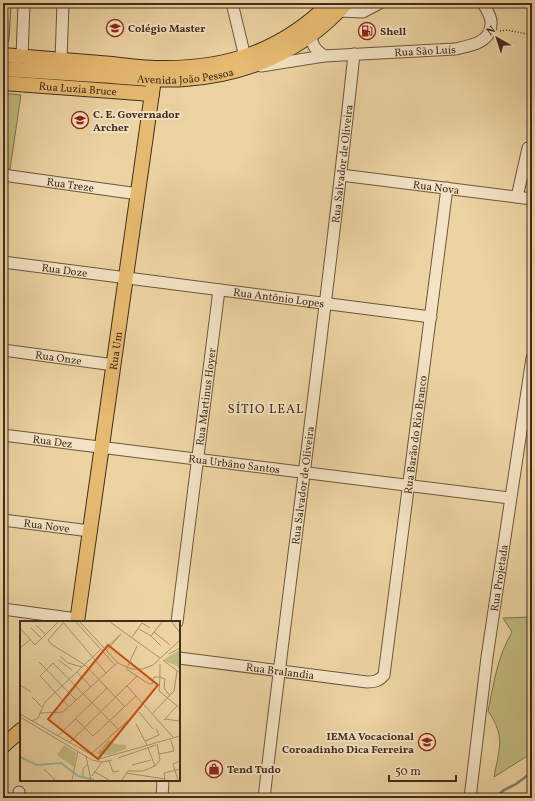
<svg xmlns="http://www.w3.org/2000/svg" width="535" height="801" font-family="Vollkorn,serif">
  <rect width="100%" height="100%" fill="#ecd3a2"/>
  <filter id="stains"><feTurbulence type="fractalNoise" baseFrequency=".005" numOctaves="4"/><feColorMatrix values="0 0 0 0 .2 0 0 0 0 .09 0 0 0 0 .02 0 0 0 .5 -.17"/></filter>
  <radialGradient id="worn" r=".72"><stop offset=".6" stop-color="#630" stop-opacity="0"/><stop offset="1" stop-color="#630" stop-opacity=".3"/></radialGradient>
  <path fill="#c0ba7f" stroke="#82744e" d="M3 93 21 95 10 169H3Z
    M532 617V753L494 777C499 749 506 737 488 711 494 682 497 658 512 632L503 618Z"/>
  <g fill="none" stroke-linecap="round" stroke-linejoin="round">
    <path stroke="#77806d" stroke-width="2.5" d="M495 798 504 790 516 784 532 772"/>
    <g stroke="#6d563e" stroke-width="13">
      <g id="minor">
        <path d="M232 3 245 57"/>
        <path d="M339 11 363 12 380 3"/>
        <path d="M311 36C312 46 316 50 324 56"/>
        <path d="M3 39 5 3"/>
        <path d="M22 57 24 3"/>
        <path d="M61 60 63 3"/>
        <path id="s1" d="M261 66 324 56 455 49C469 46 491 43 491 24 492 17 486 9 483 3"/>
        <path id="s2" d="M3 175 138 194"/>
        <path id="s3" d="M341 175 532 199"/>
        <path d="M517 197 528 148"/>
        <path id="s4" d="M3 262 431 317"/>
        <path id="s5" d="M3 350 114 365"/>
        <path id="s6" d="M3 435 510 498"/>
        <path id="s7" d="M3 520 90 531"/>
        <path d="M3 609 77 619"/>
        <path id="s8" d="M177 622 219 290"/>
        <path id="s9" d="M179 658 367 682C374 682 379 681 384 675L447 188"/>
        <path d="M19 798V792"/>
        <path d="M162 798 163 780"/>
        <path id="s10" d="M264 798C293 550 328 302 354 54"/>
        <path id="s11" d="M470 798 487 657 532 358"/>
      </g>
    </g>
    <g stroke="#432d1d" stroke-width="16">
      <g id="major">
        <path d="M3 55C39 58 75 61 112 64 128 66 144 68 160 68 228 69 281 51 330 3"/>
        <path id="s12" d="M3 69C39 71 76 74 112 76 136 78 161 81 185 79 248 75 304 50 346 3"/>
        <path id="s13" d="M3 83 152 94"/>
        <path id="s14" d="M77 622 154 79"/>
        <path d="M3 746 21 730"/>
      </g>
    </g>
    <path stroke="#432d1d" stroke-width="1.5" stroke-dasharray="1 2" stroke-linecap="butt" d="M500 31 507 30 532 35"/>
    <use href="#minor" stroke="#f3e2c3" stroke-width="11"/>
    <use href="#major" stroke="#e6ba71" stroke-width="14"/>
  </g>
  <defs>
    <g id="school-ring" transform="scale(0.9)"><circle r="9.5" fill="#f3e2c3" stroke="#8f2418" stroke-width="1.5"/><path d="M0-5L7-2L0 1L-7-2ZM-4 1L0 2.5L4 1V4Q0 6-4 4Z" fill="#8f2418"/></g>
    <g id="fuel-ring" transform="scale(0.9)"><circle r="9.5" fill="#f3e2c3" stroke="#8f2418" stroke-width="1.5"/><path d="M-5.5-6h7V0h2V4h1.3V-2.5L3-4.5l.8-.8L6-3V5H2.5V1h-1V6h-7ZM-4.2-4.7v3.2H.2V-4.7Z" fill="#8f2418"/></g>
    <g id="shop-ring" transform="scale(0.9)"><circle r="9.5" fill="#f3e2c3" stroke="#8f2418" stroke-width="1.5"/><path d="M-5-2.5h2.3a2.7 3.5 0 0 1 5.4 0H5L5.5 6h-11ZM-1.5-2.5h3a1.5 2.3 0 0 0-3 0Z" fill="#8f2418"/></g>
  </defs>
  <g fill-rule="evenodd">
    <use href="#school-ring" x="115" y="28"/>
    <use href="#fuel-ring" x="367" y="31"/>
    <use href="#school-ring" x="80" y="120"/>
    <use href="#school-ring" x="427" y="742"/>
    <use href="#shop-ring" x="214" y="769"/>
  </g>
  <g text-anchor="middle" stroke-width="4" stroke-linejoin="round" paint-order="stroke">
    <g font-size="11" font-weight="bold" fill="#432d1d" stroke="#f3e2c3" text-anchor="start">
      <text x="128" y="32">Colégio Master</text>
      <text x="380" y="35">Shell</text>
      <text x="93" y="118">C. E. Governador<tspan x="93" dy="13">Archer</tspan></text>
      <text x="414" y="740" text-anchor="end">IEMA Vocacional<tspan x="414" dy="13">Coroadinho Dica Ferreira</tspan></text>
      <text x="227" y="773">Tend Tudo</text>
    </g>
    <g font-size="11" fill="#432d1d" stroke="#f3e2c3">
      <text dy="4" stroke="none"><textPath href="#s1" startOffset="165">Rua São Luís</textPath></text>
      <text dy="4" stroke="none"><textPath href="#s12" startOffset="183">Avenida João Pessoa</textPath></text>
      <text dy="4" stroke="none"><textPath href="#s13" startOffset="75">Rua Luzia Bruce</textPath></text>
      <text dy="4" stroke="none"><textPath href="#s10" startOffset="639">Rua Salvador de Oliveira</textPath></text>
      <text dy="4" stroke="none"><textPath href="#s2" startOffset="68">Rua Treze</textPath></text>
      <text dy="4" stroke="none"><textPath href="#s3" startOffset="96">Rua Nova</textPath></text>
      <text dy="4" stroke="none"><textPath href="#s4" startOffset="62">Rua Doze</textPath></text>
      <text dy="4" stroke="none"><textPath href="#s4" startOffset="278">Rua Antônio Lopes</textPath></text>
      <text dy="4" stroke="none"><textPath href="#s14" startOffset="274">Rua Um</textPath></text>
      <text dy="4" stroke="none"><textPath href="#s5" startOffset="56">Rua Onze</textPath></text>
      <text dy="4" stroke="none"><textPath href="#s8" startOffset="227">Rua Martinus Hoyer</textPath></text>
      <text dy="4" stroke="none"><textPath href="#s9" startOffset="451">Rua Barão do Rio Branco</textPath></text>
      <text dy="4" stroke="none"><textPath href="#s6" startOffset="50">Rua Dez</textPath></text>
      <text dy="4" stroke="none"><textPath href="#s6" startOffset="233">Rua Urbâno Santos</textPath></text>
      <text dy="4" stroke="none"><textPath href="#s10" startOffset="315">Rua Salvador de Oliveira</textPath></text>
      <text dy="4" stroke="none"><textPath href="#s7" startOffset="44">Rua Nove</textPath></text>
      <text dy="4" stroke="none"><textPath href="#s11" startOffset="222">Rua Projetada</textPath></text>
      <text dy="4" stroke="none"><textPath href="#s9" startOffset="102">Rua Bralandia</textPath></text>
    </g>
    <g font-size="13" letter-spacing="1" fill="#432d1d" stroke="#f3e2c3">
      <text x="266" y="413">SÍTIO LEAL</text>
    </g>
  </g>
  <g transform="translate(20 621)">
    <rect width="160" height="160" fill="#ecd3a2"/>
    <path d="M160 29V49L157 45 143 39ZM89 119 95 123 107 124 106 128 89 134 76 133ZM44 124 56 132 51 139 56 132 54 146 37 134Z" fill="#c0ba7f"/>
    <path fill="none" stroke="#99b8a3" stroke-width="2" d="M0 136 17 144 41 142 58 155 74 159"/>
    <path fill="none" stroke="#a8916d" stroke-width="1" d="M43 1 86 52M56 1 95 44M60 1 98 42 111 48H123L133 44 160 19M90 1 140 37M152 1 160 12M43 2 28 19 31 23 65 44 104 85M16 4 26 14M0 7 15 24 38 1M11 7 22 18M119 8 131 15 141 25M134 11 150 24M131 15 142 1M112 16 122 2 130 7M0 27 11 18M85 28 101 13M86 30 101 13M149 33 160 27M40 35 48 42 62 46M38 39 52 49M143 39 160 52M19 41 56 79M140 43V56L145 58 144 67 150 75M107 47 117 25M106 48 129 63H132L134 56H140L139 70 160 87M57 51 71 66M0 64 11 71M107 65 153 116M12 76 22 86M49 86 20 55 33 42 98 108M119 91 133 108M20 92 43 91 97 42M133 92 154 70 157 50M0 93 79 138 160 115M0 96 72 139 82 141 92 139M55 97 73 115 116 75M145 98 159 100 160 91M144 99 157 85M12 100 18 97 25 81 80 29M116 103 127 124M38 115 87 67M125 120 139 114 136 108M49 122 117 55M128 127 135 145M139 133 154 130 151 119M70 134 111 97M66 135 71 159M98 137 136 124M89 140 93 151 99 150M112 144 131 139M24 148 35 159M75 151 89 159M106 152 145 158M63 155V148L68 143M72 155 82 141M52 159 58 130M102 159 108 150H123L135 145 140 139 137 123M145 159 144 152 160 148M158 159 153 143 160 140"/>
    <path fill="#c7500f" fill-opacity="0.15" stroke="#c7500f" stroke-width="2" d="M88 24 138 64 78 138 28 98Z"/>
    <rect width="160" height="160" fill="none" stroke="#432d1d" stroke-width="2"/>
  </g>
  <rect width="535" height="801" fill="none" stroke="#ecd3a2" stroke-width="16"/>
  <rect x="4" y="4" width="527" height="793" fill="none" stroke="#432d1d" stroke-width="2"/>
  <rect x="8" y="8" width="519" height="785" fill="none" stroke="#432d1d"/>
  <g transform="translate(497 38) rotate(321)" stroke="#f3e2c3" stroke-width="3" paint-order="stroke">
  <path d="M0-3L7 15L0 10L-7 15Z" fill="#432d1d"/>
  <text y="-6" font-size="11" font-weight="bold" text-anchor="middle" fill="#432d1d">N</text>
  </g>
  <path d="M389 775v6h67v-6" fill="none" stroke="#432d1d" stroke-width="2"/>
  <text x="395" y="775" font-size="12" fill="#432d1d" stroke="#f3e2c3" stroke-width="3" paint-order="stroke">50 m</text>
  <rect width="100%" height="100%" filter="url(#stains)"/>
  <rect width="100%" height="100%" fill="url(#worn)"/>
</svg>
